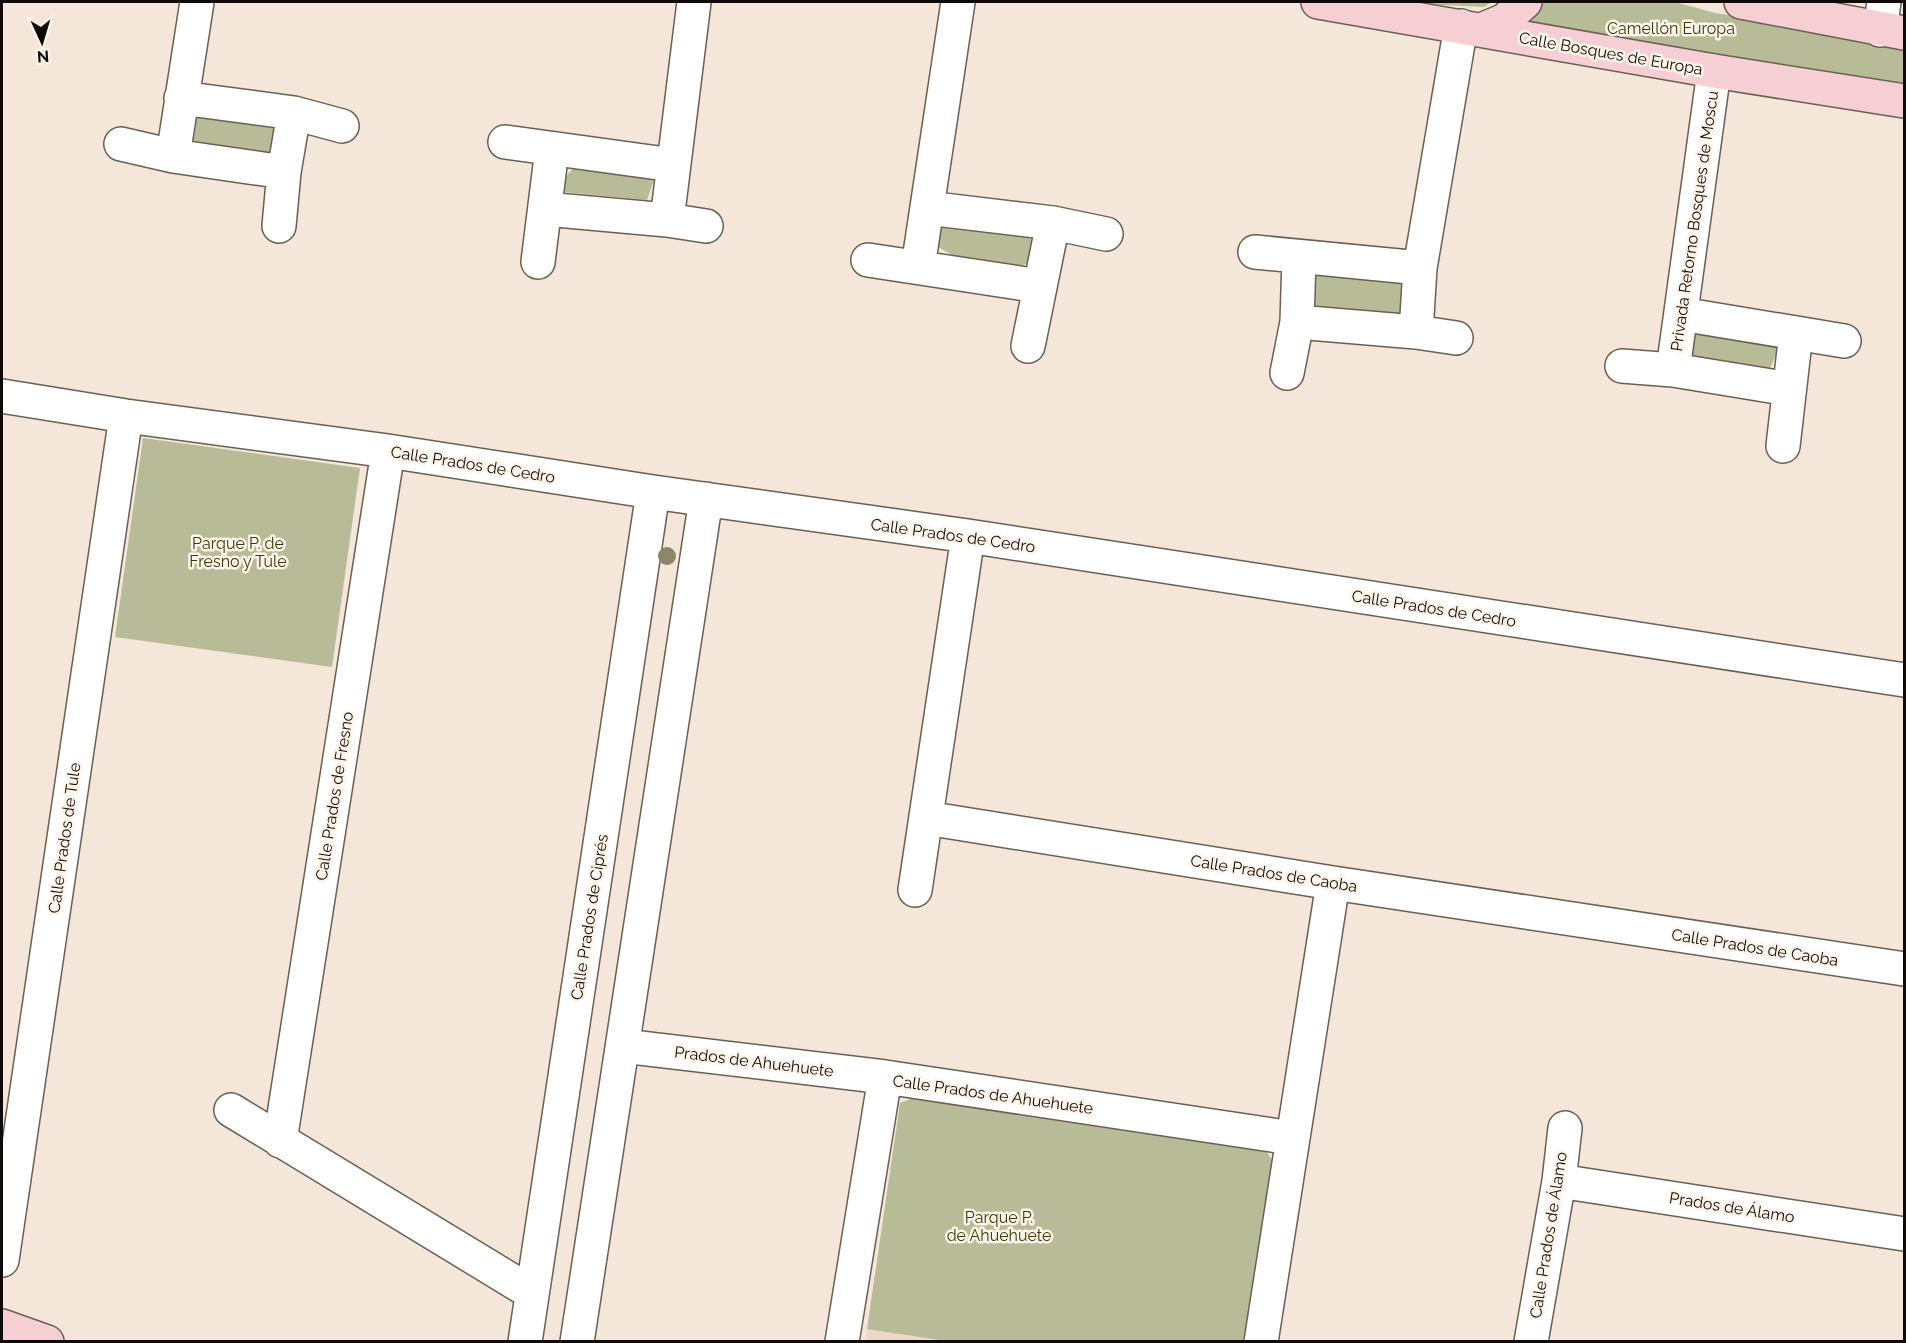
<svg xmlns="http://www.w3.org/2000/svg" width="1906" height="1343" font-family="Raleway,sans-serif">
  <rect width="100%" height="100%" fill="#f4e6d9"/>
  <path fill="#ebd8c6" d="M867 1329 953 1341 866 1342Z"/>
  <path fill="#b8bb97" d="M1410 2H1492L1484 7 1424 4Z
    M1539 2H1675L1715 13 1904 41V93L1519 22Z
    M192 113 285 122 278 158 189 147Z
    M577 164 656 174 647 200 564 192 561 182Z
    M945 218 999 223 1034 238 1032 263 1002 269 958 258 932 244Z
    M1315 269 1406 280 1403 325 1337 319 1311 304Z
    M1694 324 1782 339 1769 371 1689 363Z
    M143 438 360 468 332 667 115 637Z
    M916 1097 1266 1151 1276 1166 1243 1341 953 1342 867 1329 900 1103Z"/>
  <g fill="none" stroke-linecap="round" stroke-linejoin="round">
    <g stroke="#6b5f54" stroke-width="36">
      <path id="street" d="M1880 30 1884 2
        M181 98 294 113 342 126
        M505 142 673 165
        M121 144 173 156 284 172
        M173 156 197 2
        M927 208 1053 223 1106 234
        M545 209 667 220 706 226
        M667 220 694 2
        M279 226 284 172 294 113
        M1255 252 1420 268
        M868 260 1039 286
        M538 262 552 149
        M918 267 958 2
        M1681 314 1844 341
        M1297 322 1416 332 1456 338
        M1416 332 1420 268 1461 26
        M1028 346 1053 223
        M1622 366 1673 370 1789 389
        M1673 370 1714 71
        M1287 373 1297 322 1299 258
        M2 396 126 416 388 451 653 492 968 536 1904 680
        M1783 446 1796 333
        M926 818 1333 883 1904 969
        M915 890 968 536
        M623 1046 885 1077 1292 1138
        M231 1110 532 1293
        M280 1141 388 451
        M1559 1181 1904 1234
        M2 1260 126 416
        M525 1342 653 492
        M577 1342 706 499
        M842 1342 885 1077
        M1261 1342 1333 883
        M1531 1342 1559 1181 1565 1128"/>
    </g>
    <g stroke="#6b5f54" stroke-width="36">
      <path id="secondary" d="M1318 2 1714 71 1904 101
        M1741 2 1904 33
        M1481 30 1505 20 1525 2
        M2 1326 47 1342"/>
    </g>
    <use href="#street" stroke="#fff" stroke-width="33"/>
    <use href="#secondary" stroke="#f5cfd3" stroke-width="33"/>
  </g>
  <circle fill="#8d8768" cx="667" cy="556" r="9"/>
  <g text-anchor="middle" stroke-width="5" stroke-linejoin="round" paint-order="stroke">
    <g font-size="16" fill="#383a0b" stroke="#fff4e9">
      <text x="1671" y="34">Camellón Europa</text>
      <text x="238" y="549">Parque P. de<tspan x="238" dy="18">Fresno y Tule</tspan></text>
      <text x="999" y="1223">Parque P.<tspan x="999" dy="18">de Ahuehuete</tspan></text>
    </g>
    <g font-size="16" fill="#0f0a07" stroke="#fff4e9">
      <text transform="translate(1611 53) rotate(10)" y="6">Calle Bosques de Europa</text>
      <text transform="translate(1694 221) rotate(-82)" y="6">Privada Retorno Bosques de Moscu</text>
      <text transform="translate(473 464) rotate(9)" y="6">Calle Prados de Cedro</text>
      <text transform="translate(953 535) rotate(8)" y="6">Calle Prados de Cedro</text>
      <text transform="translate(1434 608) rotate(9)" y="6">Calle Prados de Cedro</text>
      <text transform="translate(334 796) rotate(-81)" y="6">Calle Prados de Fresno</text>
      <text transform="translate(64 838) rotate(-82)" y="6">Calle Prados de Tule</text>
      <text transform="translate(1274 873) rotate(9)" y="6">Calle Prados de Caoba</text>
      <text transform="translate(589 917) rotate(-81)" y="6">Calle Prados de Ciprés</text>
      <text transform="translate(1755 947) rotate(9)" y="6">Calle Prados de Caoba</text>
      <text transform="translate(754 1061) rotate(7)" y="6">Prados de Ahuehuete</text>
      <text transform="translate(993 1094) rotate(8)" y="6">Calle Prados de Ahuehuete</text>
      <text transform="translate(1732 1207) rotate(9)" y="6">Prados de Álamo</text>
      <text transform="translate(1548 1235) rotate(-81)" y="6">Calle Prados de Álamo</text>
    </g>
  </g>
  <rect width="1906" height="1343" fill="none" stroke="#0f0a07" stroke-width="6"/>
  <g transform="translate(42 42) rotate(176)" stroke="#fff4e9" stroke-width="4.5" paint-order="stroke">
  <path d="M0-4.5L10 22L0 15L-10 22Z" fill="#0f0a07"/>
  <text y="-9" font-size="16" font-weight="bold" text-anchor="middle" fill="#0f0a07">N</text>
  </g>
</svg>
